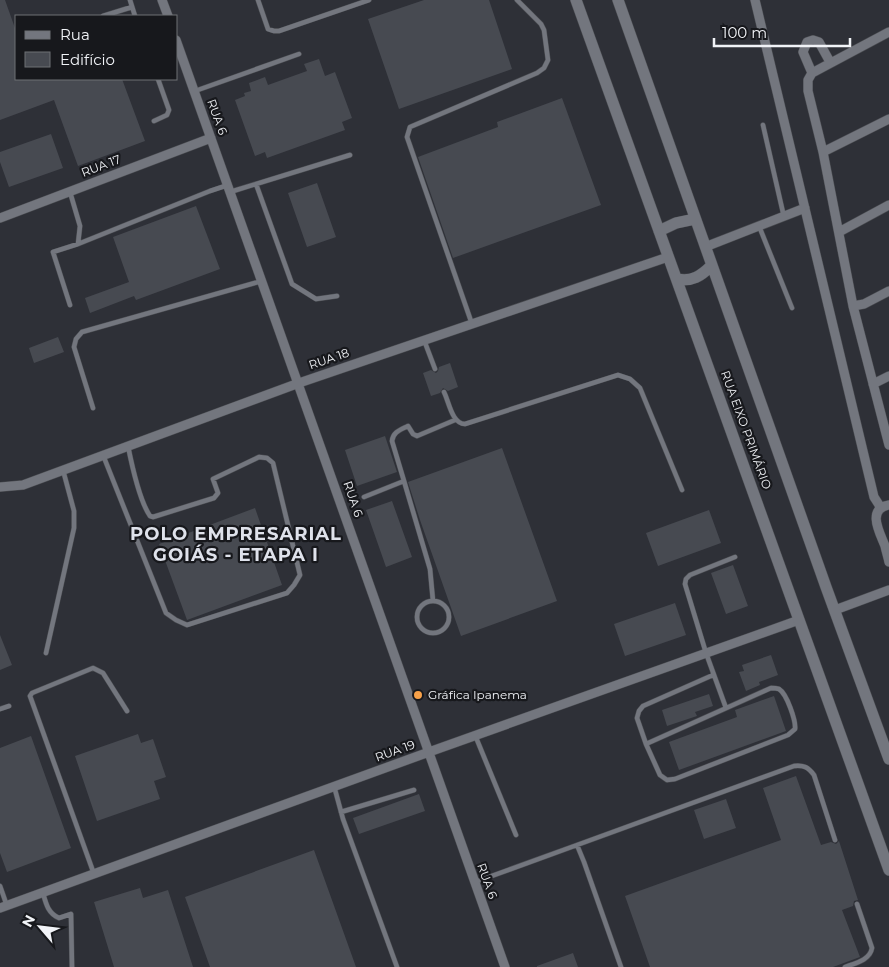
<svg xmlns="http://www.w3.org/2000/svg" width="889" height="967" font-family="Montserrat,sans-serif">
  <rect width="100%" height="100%" fill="#2e3037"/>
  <path fill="#474a51" d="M0 0H5L16 31V79H122L145 141 78 166 54 100 0 120Z
    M424 0H489L512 69 399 109 368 19Z
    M319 59 325 76 335 72 352 118 342 122 345 130 267 158 265 152 255 156 235 100 245 96 244 93 251 91 249 83 265 77 268 85 307 71 304 64Z
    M562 98 601 205 453 258 418 157 498 127 497 122Z
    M51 134 63 168 9 187 0 162V152Z
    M317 183 336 237 307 247 288 193Z
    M196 206 220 269 136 300 134 296 90 313 85 298 129 282 113 237Z
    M58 337 64 352 34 363 29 348Z
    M450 363 458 387 448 391 443 388 440 393 431 396 423 373 431 370 436 373 438 371 439 367Z
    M385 436 397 472 357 486 345 450Z
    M502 448 557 601 461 636 420 520 408 482Z
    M392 501 412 557 386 567 366 510Z
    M255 508 282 585 187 620 159 544Z
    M709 510 721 543 658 566 646 533Z
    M733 565 748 606 726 614 711 573Z
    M675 603 686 635 625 656 614 624Z
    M0 635 12 665 0 670Z
    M771 655 778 675 759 682 760 685 746 691 739 672 744 671 742 665Z
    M709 694 713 706 695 712 697 716 667 726 662 710Z
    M774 696 786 731 679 770 669 742 737 717 735 710Z
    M138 734 141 743 153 739 166 777 154 781 160 799 97 821 75 756Z
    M31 736 71 848 7 872 0 853V748Z
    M796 776 821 845 831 842 836 844 839 841 858 900 854 901 853 906 842 910 860 957 833 967H650L625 896 781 840 763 788Z
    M419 794 425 811 359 834 353 818Z
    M726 799 736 828 704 839 694 810Z
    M314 850 356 967H210L185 897Z
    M140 888 143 898 168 890 193 967H114L94 902Z
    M573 953 578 967H537V966Z"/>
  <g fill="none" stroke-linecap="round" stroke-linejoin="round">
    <g stroke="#4b4d52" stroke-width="5.5">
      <path id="service" d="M130 0 135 16
        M258 0 268 29 274 31H279L369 0
        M103 16 132 7
        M195 91 299 54
        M154 121 167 115 169 110 158 79
        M763 125 784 217
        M256 184 292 284 316 299 337 296
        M70 192 80 226 78 244
        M230 192 350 155
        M759 226 792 308
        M70 305 53 252 78 244 210 191 228 185
        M472 324 407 137 410 127 537 73 544 68 548 60 544 30 541 24 517 0
        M424 340 435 369
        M444 392C449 402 452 424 465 424L618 375 630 379 640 388 682 490
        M93 408 74 347 76 339 82 332 262 281
        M103 455 166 613 176 620 187 625 287 593 294 585 300 575 273 463 267 458 259 457 213 479 218 493 214 498 153 517 150 516C139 500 132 466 128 446
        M404 481 430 569 433 601
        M364 497 404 481 392 441C393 432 400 430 408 426L413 434 417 436 455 420
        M417 617a16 16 0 1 1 32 0a16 16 0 1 1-32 0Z
        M46 653 74 528V511L63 470
        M726 708 706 653 685 584 686 579 690 575 735 557
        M0 709 9 706
        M475 735 516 835
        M646 744 771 688C775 688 776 688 779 689 787 694 796 721 795 729L788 735 675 779 667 780 660 775 646 744 637 718 639 711 643 706 713 675
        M334 786 343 819 397 967
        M341 812 414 790
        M577 845 794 766C804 765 808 767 814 775L835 840
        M94 874 30 696 32 693 93 668 103 673 127 711
        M475 882 577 845 584 862 621 967
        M0 886 7 906
        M43 893C46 904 48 913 59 918L71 914 72 967
        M845 967C856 963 870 960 872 948L857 904"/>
    </g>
    <g stroke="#4b4d52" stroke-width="10">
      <path id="minor" d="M162 0 168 16
        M755 0 874 497 881 508
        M889 32 812 73 808 80V91L823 152 853 306 889 445
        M176 40 505 967
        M812 73 803 52 807 42 813 40 819 42 830 62
        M823 152 889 119
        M0 218 211 138
        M839 232 889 205
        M705 247 805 208
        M853 306 864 304 889 291
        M873 384 889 376
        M0 487 23 485 299 383 668 257
        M889 505C866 509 880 533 885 546 886 551 888 557 889 562
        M835 610 889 590
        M0 908 429 752 799 620"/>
    </g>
    <g stroke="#4b4d52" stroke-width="12">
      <path id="tertiary" d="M576 0 889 870
        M618 0 826 587 889 759
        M659 231 676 223 695 219
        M677 279C692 282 701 276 711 266"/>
    </g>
    <use href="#service" stroke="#73767e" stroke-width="4.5"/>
    <use href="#minor" stroke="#73767e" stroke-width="9"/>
    <use href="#tertiary" stroke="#73767e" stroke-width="11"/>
  </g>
  <circle fill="#f7a149" stroke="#17181c" stroke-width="2" cx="418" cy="695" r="5"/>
  <g text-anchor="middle" stroke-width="4.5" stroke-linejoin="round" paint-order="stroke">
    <g font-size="12" fill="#f1f3f7" stroke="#17181c">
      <text transform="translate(217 117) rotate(70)" y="4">RUA 6</text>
      <text transform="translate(101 166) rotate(-21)" y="4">RUA 17</text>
      <text transform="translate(329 359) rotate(-19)" y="4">RUA 18</text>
      <text transform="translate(746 430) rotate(70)" y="4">RUA EIXO PRIMÁRIO</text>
      <text transform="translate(353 499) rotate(71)" y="4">RUA 6</text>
      <text transform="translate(395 751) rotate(-20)" y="4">RUA 19</text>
      <text transform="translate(487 881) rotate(70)" y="4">RUA 6</text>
    </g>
    <g font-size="12" fill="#f1f3f7" stroke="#17181c" text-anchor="start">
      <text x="428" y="699">Gráfica Ipanema</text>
    </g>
    <g font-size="18" font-weight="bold" letter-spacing="1" fill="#dfe2eb" stroke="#17181c">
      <text x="236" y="540">POLO EMPRESARIAL<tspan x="236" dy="21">GOIÁS - ETAPA I</tspan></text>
    </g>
  </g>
  <rect x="15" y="15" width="162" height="65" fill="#17181c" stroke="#6e7074"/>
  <rect x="25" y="31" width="25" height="8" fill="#73767e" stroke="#6e7074"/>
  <text x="60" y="40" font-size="15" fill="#f1f3f7">Rua</text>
  <rect x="25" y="52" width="25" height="15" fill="#474a51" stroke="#6e7074"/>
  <text x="60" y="65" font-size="15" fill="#f1f3f7">Edifício</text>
  <g transform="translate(40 927) rotate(298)" stroke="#17181c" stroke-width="4" paint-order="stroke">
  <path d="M0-4L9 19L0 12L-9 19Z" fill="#f1f3f7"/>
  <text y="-8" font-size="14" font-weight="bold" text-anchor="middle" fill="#f1f3f7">N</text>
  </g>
  <path d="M714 38v8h136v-8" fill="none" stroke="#f1f3f7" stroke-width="2.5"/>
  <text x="722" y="38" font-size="15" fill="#f1f3f7" stroke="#17181c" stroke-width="4" paint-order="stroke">100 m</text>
</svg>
